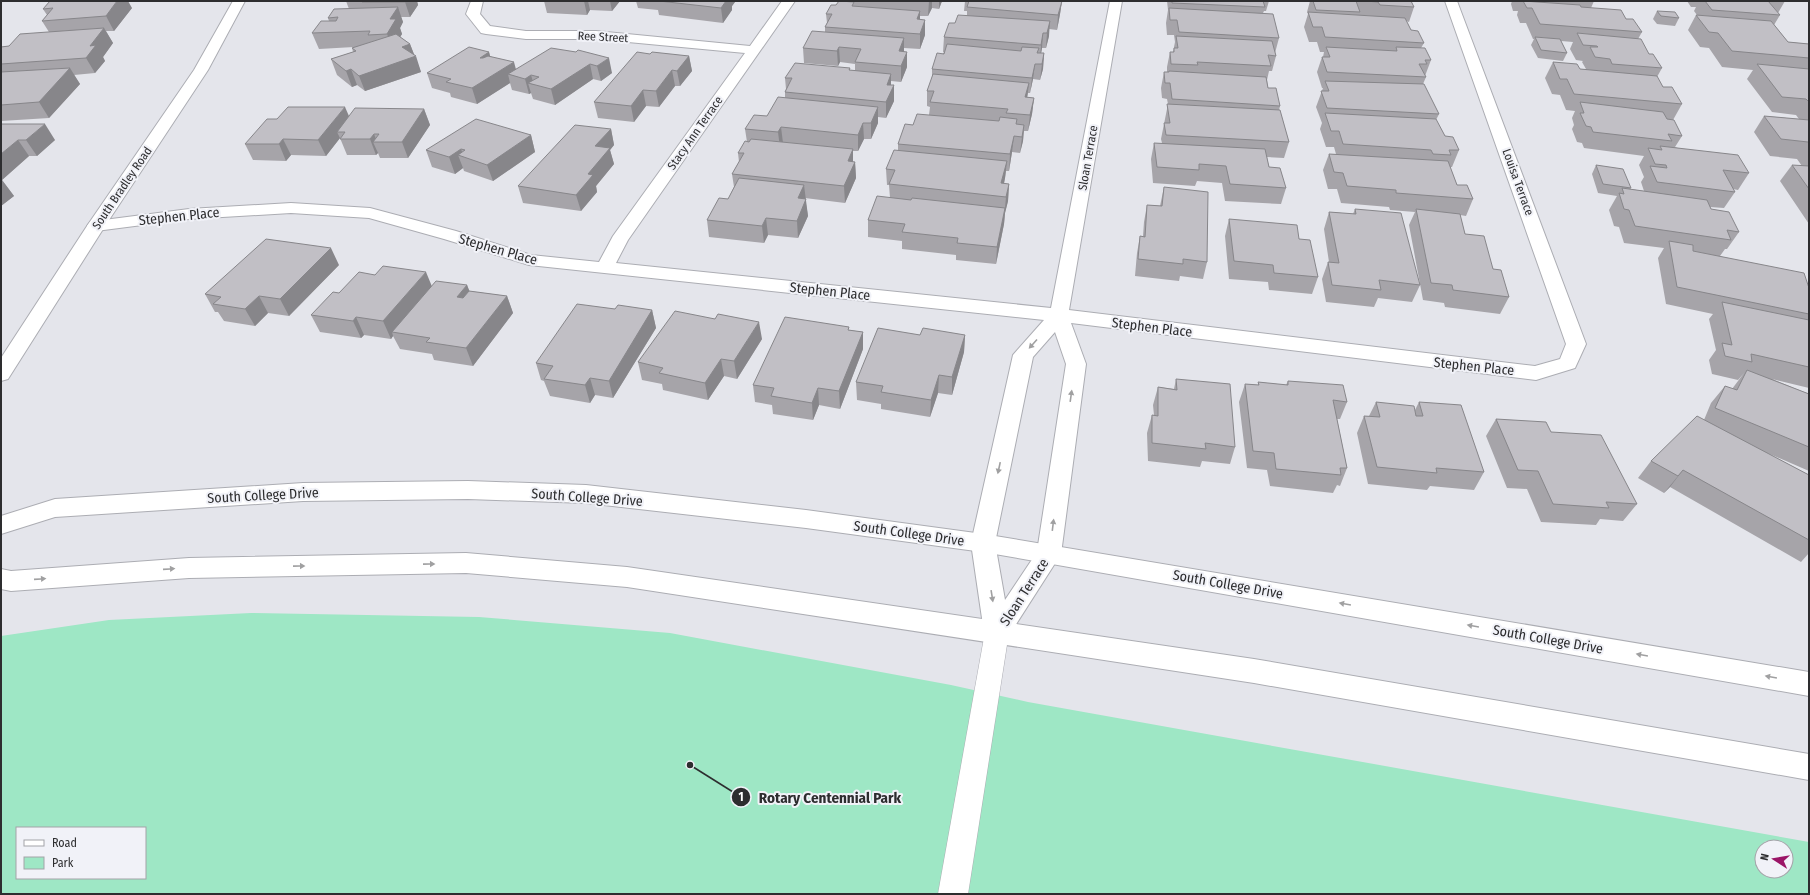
<svg xmlns="http://www.w3.org/2000/svg" width="1810" height="895" font-family="'Fira Sans Condensed',sans-serif">
  <rect width="100%" height="100%" fill="#e4e5eb"/>
  <path fill="#9ee7c5" fill-rule="evenodd" d="M251 613 479 617 670 633 951 685 1028 702 1809 842V894H1V636L109 620ZM17 828H145V878H17ZM1762 847H1786V871H1762Z"/>
  <g fill="none" stroke-linecap="round" stroke-linejoin="round">
    <g stroke="#acadb3" stroke-width="1">
      <path id="service" d="M997 622 1006 625 1009 632 968 894H938L985 632 988 625Z"/>
    </g>
    <g stroke="#acadb3" stroke-width="2">
      <path id="minor" d="M471 1H483L480 14 490 26 526 31H596L750 46 782 1H795L628 240 616 263 1051 308 1110 1H1122L1069 310 1535 366 1560 359 1566 344 1445 1H1457L1586 344 1575 368 1536 380 1071 323 1086 364 1061 554 1006 640 997 643 988 640 984 632 971 543 1013 355 1044 320 529 265 444 239 369 218 291 213 189 219 96 231 90 230 87 226 90 222 96 221 189 209 291 203 370 208 456 231 531 255 599 262 613 236 745 53 596 39H526L486 34 481 33 466 14ZM1055 332 1066 364 1037 552 1005 600 995 543 1033 357Z"/>
    </g>
    <g stroke="#acadb3" stroke-width="2">
      <path id="tertiary" d="M233 1H245L208 70 105 226 8 379 1 381V358L87 226 194 70Z
        M468 481 586 485 806 510 983 534 1809 672V696L983 552 806 528 586 503 468 499 303 501 55 517 1 534V516L55 499 303 483Z
        M466 553 627 567 1254 659 1809 754V780L1254 683 627 587 466 573 189 578 11 591 1 589V569L11 571 189 558Z"/>
    </g>
    <use href="#service" fill="#fff" fill-rule="evenodd"/>
    <use href="#minor" fill="#fff" fill-rule="evenodd"/>
    <use href="#tertiary" fill="#fff" fill-rule="evenodd"/>
  </g>
  <path fill="#a6a4a9" d="M50 1 132 8 114 31H106L113 43 103 57 105 61 95 73 74 75 80 84 49 118 1 121V47L9 46 49 32 42 21 47 15 43 9Z
    M346 1H417L418 5 410 17H401L403 22 400 28 402 34 400 37 410 44 421 72 365 91 357 85 352 87 337 75 331 59 353 52 352 48 354 47 319 49 312 33 329 21 328 18 349 9Z
    M544 1H620L612 11 590 10 587 15 547 13Z
    M636 1H735V2L732 6V10L723 23 659 15 658 10 638 8Z
    M839 1H942L939 9 932 8 928 16H920V20H925V35L920 49 904 48V51L907 67 901 82 891 81V85H894V101L886 118 878 117V123L871 139H864L858 151H853V162H855L856 178 845 203 805 198 808 216 798 238 768 235 764 243 709 237 707 220 728 199 734 187 732 174 739 162 738 153 747 142 745 129 767 116 785 98V92L786 89 785 78 850 68V70L855 71V64L840 62 838 66 804 63 803 48 825 32V27L827 23 826 14 836 5Z
    M965 1H1062L1060 14 1057 30 1049 29V36L1046 48H1042L1041 53H1044L1043 69 1040 80 1033 79 1030 93H1028L1027 97 1034 98 1032 114 1028 131H1024L1023 141 1020 153 1012 152 1009 171H1006L1005 178 1004 184H1009L1008 201 1005 213 1004 224 996 264 956 260V255L902 249V241L868 237V220L890 198 889 185H887L886 169 898 150V144L913 125 929 115 930 107 927 106V91L932 79V69L944 52H943L944 37 955 23 967 15V11H964Z
    M1167 1H1269L1266 11H1264L1263 13 1279 38 1275 53 1276 56 1272 71H1269L1267 80 1268 88 1280 106 1279 110 1289 142 1284 158 1267 157 1269 167 1286 188 1281 204 1225 201 1222 183 1197 181 1195 186 1153 183 1151 159 1154 143H1162L1161 139 1168 104 1167 99 1162 98 1161 88 1164 72H1167V67L1170 52H1173L1175 42 1174 35H1167L1166 23 1168 10Z
    M1310 1H1411L1414 7 1409 22 1406 21 1411 30 1424 43 1421 48 1431 60 1425 76 1426 77 1423 84 1439 114 1436 120 1445 136 1459 150 1452 167H1450L1457 185 1473 199 1466 216 1460 215 1465 234 1493 269 1509 297 1500 314 1445 307 1444 303 1423 300 1409 225 1415 212 1390 210 1389 207 1341 203 1337 189H1328L1323 170 1329 154H1336L1334 147H1326L1320 129 1322 123 1316 107 1323 88H1322L1317 72 1322 57H1323L1324 52H1320L1317 42H1309L1304 27 1308 14 1307 12Z
    M1512 1H1594L1591 8 1626 19 1642 32 1638 39 1649 54 1662 68 1657 77 1663 87 1682 104 1673 120 1682 136 1675 147 1749 173 1738 190 1733 189 1735 192 1724 208 1710 207 1711 209 1739 232 1727 249H1725L1720 256 1809 288V388L1772 379 1809 394V471L1765 452 1809 475V553L1801 562 1670 487 1664 493 1638 478 1651 461 1704 420 1711 403 1725 386 1732 389 1744 373 1738 380 1712 374 1709 360 1716 350 1709 319 1713 314 1666 304 1658 258 1664 248 1624 243 1619 227 1614 226 1609 210 1617 196 1598 193 1592 174 1596 165 1631 188 1630 189 1644 191 1641 182 1644 177 1639 165 1644 156 1584 148 1582 143 1577 142 1572 129 1574 125 1572 118 1575 111 1566 110 1560 95 1552 94 1545 78 1553 62 1580 69H1586L1582 62 1583 61 1576 60 1570 49 1573 42 1561 41 1567 53 1563 61 1538 58 1531 45 1534 39H1533L1526 23H1520L1517 15 1518 11H1513L1511 4Z
    M1687 1H1785L1778 13 1780 15 1774 25 1788 42 1809 44V224L1780 181 1792 165 1802 166 1797 159 1770 156 1754 132 1764 116 1799 119 1796 115 1772 112 1747 79 1753 70 1722 67 1709 48 1700 47 1688 30 1696 15H1697L1694 11 1696 7H1691Z
    M1657 11 1679 18 1675 26 1657 24 1653 19Z
    M489 52 490 56 516 69 576 52 612 73 601 81 593 79 555 105 533 99 531 93 529 94 512 90 510 83 477 104 451 97 450 93 432 88 427 73Z
    M650 54 689 56 692 71 680 86H675L659 107 646 106 634 122 598 118 594 102Z
    M424 109 430 125 408 158H380L378 153 376 155H347L340 138 326 156 291 155 286 161 253 160 245 144 349 117Z
    M1 124 55 140 37 156H29L2 180 14 196 1 206Z
    M611 129 614 145 610 150 614 164 596 186 597 192 581 211 523 203 518 186Z
    M531 135 535 152 493 181 464 171 463 168 455 174 432 167 426 150Z
    M1164 187 1207 262 1203 279 1180 276 1179 281 1135 276 1137 253 1140 236H1143L1144 222 1147 205 1160 206Z
    M1355 209 1420 285 1412 302 1378 298 1374 307 1326 302 1322 279 1328 262H1329L1324 229 1329 212 1353 214Z
    M1229 219 1299 239 1318 277 1312 294 1269 290 1268 282 1229 279 1225 236Z
    M339 265 289 316 268 313 255 326 224 321 218 312H215L205 294Z
    M467 285 469 291 507 296 513 313 473 366 434 360 432 354 400 349 393 336 391 339 364 335 361 338 320 332 311 315 339 293 432 286Z
    M615 309 652 310 656 328 613 398 595 395 590 403 550 396 544 381 541 380 536 363Z
    M849 330 863 332V349L840 409 819 405 813 420 773 414 772 405 755 402 753 385Z
    M920 335H965L964 352 952 395 938 393 930 417 881 409V404L857 400 856 382Z
    M762 339 737 379 724 376 708 400 663 390 662 384 642 380 638 362Z
    M1176 379 1235 447 1230 464 1202 461 1200 467 1148 461 1147 433 1152 415H1154L1153 405 1158 387 1174 389Z
    M1288 381 1347 402 1340 419H1337L1347 468 1340 486 1337 485 1333 493 1270 486 1267 470 1247 468 1239 402 1245 384 1258 385V382L1286 385Z
    M1376 402 1415 410 1419 402 1484 472 1474 490 1430 486 1427 490 1368 484 1357 433 1364 416H1369Z
    M1496 419 1551 432 1637 504 1623 521 1600 519 1596 525 1541 522 1527 489 1507 488 1486 436Z"/>
  <path fill="#87868a" d="M117 1H128L132 8 114 31 106 16Z
    M405 1H417L418 5 410 17 405 2Z
    M584 1H588L590 10 587 15Z
    M610 1H620L612 11Z
    M726 1H735V2L732 6V10L723 23 721 8Z
    M929 1H932V8L928 16Z
    M939 1H942L939 9Z
    M1062 1 1060 14 1057 30 1058 15Z
    M398 7 403 22 400 28 402 34 393 49 387 34 390 19Z
    M920 11V26L917 34V19Z
    M925 20V35L920 49V34Z
    M1050 21 1049 36 1046 48 1047 33Z
    M104 28 113 43 103 57 105 61 95 73 86 58 90 46Z
    M1043 33 1042 48 1040 60 1041 45Z
    M904 38V54L899 66V51Z
    M410 44 415 57 416 56 421 72 365 91 359 76 402 47Z
    M839 47 840 62 838 66 837 51Z
    M489 52 493 68 480 58Z
    M907 52V67L901 82V66Z
    M1044 53 1043 69 1040 80 1042 64Z
    M689 56 692 71 680 86 677 71Z
    M609 58 612 73 601 81 597 66Z
    M514 62 518 77 508 74 510 83 477 104 472 88Z
    M590 64 593 79 555 105 551 89Z
    M1035 64 1033 79 1030 93 1032 78Z
    M70 68 80 84 49 118 39 102Z
    M351 69 357 85 352 87 346 71Z
    M672 70 675 86 659 107 656 91Z
    M891 74V90L894 85V101L886 118V102L887 85Z
    M531 75 534 85 528 83 531 93 529 94 525 79Z
    M1029 83 1027 99 1025 97Z
    M643 90 646 106 634 122 631 106Z
    M1034 98 1032 114 1028 131 1030 115Z
    M345 107 352 123 337 132 340 138 326 156 318 140Z
    M878 107V123L871 139V123Z
    M424 109 430 125 408 158 402 142Z
    M863 123 864 139 858 151V135Z
    M45 124 55 140 37 156 26 140Z
    M1024 125 1023 141 1020 153 1022 137Z
    M781 127 783 143 780 148 778 132Z
    M611 129 614 145 610 150 614 164 596 186 597 192 581 211 576 195 595 146Z
    M374 134 377 142H373L378 153 376 155 370 139Z
    M531 135 535 152 493 181 487 165Z
    M1014 136 1012 152 1009 171 1010 154Z
    M283 139 291 155 286 161 279 144Z
    M18 140 29 156 2 180 14 196 1 206V154Z
    M461 149 464 157 458 155 463 168 455 174 449 157Z
    M853 149V165L855 162 856 178 845 203 844 186 848 161Z
    M1007 161 1005 178 1001 196V183Z
    M1009 184 1008 201 1005 213 1004 224 996 264 997 247 1005 208 1006 197Z
    M804 185 808 216 798 238 797 221 798 198Z
    M766 218 768 235 764 243 762 226Z
    M331 248 339 265 289 316 280 299Z
    M426 272 433 289 392 332 393 336 391 339 383 321Z
    M467 285 474 302 457 297Z
    M259 296 268 313 255 326 245 309Z
    M507 296 513 313 473 366 466 348Z
    M652 310 656 328 613 398 609 381Z
    M356 317 364 335 361 338 353 321Z
    M759 322 762 339 737 379 734 361Z
    M863 332V349L840 409 839 391Z
    M965 335 964 352 952 395V377Z
    M721 359 724 376 708 400 705 383Z
    M939 375 938 393 930 417 931 400Z
    M590 378 595 395 590 403 585 385Z
    M818 388 819 405 813 420 812 403Z
    M1683 470 1670 487 1664 493 1678 476Z"/>
  <path fill="#c1bfc5" stroke="#87868a" d="M50 1H117L106 16 42 21 53 8 43 9Z
    M363 1H405V2H362Z
    M659 1H726L721 8Z
    M839 1 854 2 852 6 920 11 917 19 925 20 920 34 825 27 832 14H826L831 5H836Z
    M969 1H1062L1058 15 967 7Z
    M1172 1H1263L1265 7 1172 3Z
    M1313 1H1356L1360 12 1316 10Z
    M1365 1H1411L1414 7 1380 5 1378 2Z
    M1523 1 1580 5 1581 7 1621 10 1626 19H1633L1642 32 1540 24 1532 8H1527Z
    M1705 1H1768L1780 15 1712 10Z
    M398 7 390 19H396L387 34 368 35 370 31 312 33 321 21H336L338 17 328 18 334 9Z
    M1169 8 1273 14 1279 38 1179 32 1177 20H1170Z
    M1657 11 1675 12 1679 18 1661 16Z
    M1308 12 1405 18 1411 30 1418 31 1424 43 1325 37 1322 27H1313Z
    M958 15 1050 21 1047 33H1043L1041 45 944 37 949 23H955Z
    M1696 15 1771 21 1788 42 1809 44V58L1732 51 1718 33 1709 32Z
    M104 28 90 46 96 45 86 58 1 64V47L9 46 20 34Z
    M812 31 904 38 899 51 907 52 901 66 855 62 861 49 839 47 837 51 803 48Z
    M1577 33 1641 39 1649 54H1653L1662 68 1612 64 1610 59 1595 57 1590 47H1598L1597 46 1583 45Z
    M396 34 410 44 402 47 416 56 359 76 351 69 346 71 331 59 356 51 352 48Z
    M1176 36 1272 41 1276 56 1268 55 1271 66 1197 62 1198 65 1171 64 1170 52H1174V48H1178Z
    M1535 37 1560 39 1567 53 1541 50Z
    M947 44 1021 51 1022 47 1039 48 1037 53H1044L1042 64H1035L1032 78 932 69 937 53 944 54Z
    M469 47 489 52 480 58H483L488 56 514 62 472 88 446 82 451 79 427 73Z
    M1326 47 1397 51 1396 47 1425 48 1431 60H1425L1427 64H1419L1426 77 1327 72 1322 57H1330Z
    M551 48 576 52 578 50 609 58 597 66 590 64 551 89 528 83 539 77 531 75 525 79 508 74Z
    M637 52 650 54 652 52 689 56 677 71 672 70 656 91 643 90 631 106 594 102Z
    M1553 62 1577 64 1580 69 1657 76 1663 87H1672L1682 104 1574 94 1567 79H1560Z
    M795 63 850 68 849 70 891 74 887 85H894L886 102 785 92 792 78H785Z
    M1757 64 1809 69V102L1806 99 1782 97Z
    M70 68 39 102 1 105V72Z
    M1169 71 1266 77 1268 88H1276L1280 106 1172 99 1170 83H1165L1164 72H1169Z
    M933 74 1029 83 1025 97 1034 98 1030 115 1006 113 1008 109 930 102 934 91H927Z
    M1325 81 1424 84 1439 114 1327 108 1321 91H1329Z
    M778 97 878 107 871 123H863L858 135 781 127 778 132 745 129 754 115 767 116Z
    M1580 102 1663 112 1667 119 1674 120 1682 136 1668 134 1672 141 1593 132 1591 127 1586 126 1580 113H1584Z
    M1167 104 1280 110 1289 142 1166 135 1164 123H1170Z
    M288 107H345L318 140 283 139 279 144H245L267 119H277Z
    M355 108 424 109 402 142H373L379 134H374L370 139H340L345 132H337Z
    M1325 113 1436 119 1445 136 1453 137 1459 150H1449L1451 155 1433 154 1431 150 1343 144 1339 131H1331Z
    M917 114 999 121 1000 117 1017 119 1016 124 1024 125 1022 137 1014 136 1010 154 898 144 905 124 913 125Z
    M1764 116 1809 120V143L1808 142 1781 139Z
    M476 119 531 135 487 165 458 155 465 150 461 149 449 157 426 150Z
    M1 124H45L26 140H18L1 154Z
    M575 125 611 129 595 146 610 148 588 174 593 175 576 195 518 186Z
    M751 139 853 149 848 161 855 162 844 186 732 174 744 153H738L745 141 749 142Z
    M1154 143 1265 149 1269 167 1280 168 1286 188 1230 184 1226 166 1199 164V170L1157 167Z
    M1660 146 1738 155 1749 173 1723 170 1735 192 1657 182 1650 166 1667 168 1666 165 1655 164 1648 148 1662 150Z
    M894 150 1007 161 1001 183 1009 184 1006 197 889 184 895 170 886 169Z
    M1329 154 1448 161 1457 185H1467L1473 199 1396 193V190L1347 186 1343 173 1334 172Z
    M1596 165 1623 169 1631 188 1603 184Z
    M1792 165 1809 166V189Z
    M739 178 804 185 798 198 806 199 797 221 766 218 762 226 707 220 719 198 728 199Z
    M1164 187 1208 192 1207 262 1183 259V264L1138 259 1140 236 1145 237 1147 205 1162 206Z
    M1622 188 1707 200 1711 209 1729 212 1739 232 1727 230 1731 240 1635 226 1629 210 1624 209 1619 193 1624 194Z
    M877 196 911 200 912 198 1005 208 997 247 957 243 958 238 902 232 905 224 868 220Z
    M1355 209 1401 213 1420 285 1379 280 1381 290 1332 285 1328 262 1339 263 1329 212 1356 214Z
    M1416 209 1460 214 1465 234 1484 236 1493 269 1501 270 1509 297 1453 290 1452 285 1431 283Z
    M1229 219 1297 225 1299 239 1310 240 1318 277 1274 273 1273 265 1234 261Z
    M266 239 331 248 280 299 259 296 245 309 213 304 221 297 205 294Z
    M1669 241 1693 245V251L1804 273 1809 288V314L1677 287Z
    M383 266 426 272 383 321 356 317 353 321 311 315 333 292 339 293 359 272 375 275Z
    M436 281 467 285 457 297 463 298 469 291 507 296 466 348 426 342 430 338 392 332Z
    M1722 302 1809 320V367L1751 354 1752 362 1725 356 1722 343 1732 345Z
    M577 304 615 309 618 305 652 310 609 381 590 378 585 385 544 379 553 366 536 363Z
    M675 311 715 319 718 314 759 322 734 361 721 359 705 383 659 373 663 368 638 362Z
    M785 317 849 327 848 330 863 332 839 391 818 388 812 403 771 396 774 388 753 385Z
    M878 328 920 335 923 328 965 335 952 377 939 375 931 400 881 392 883 386 856 382Z
    M1747 370 1809 394V447L1715 408 1725 386 1737 390Z
    M1176 379 1230 384 1235 447 1205 443 1206 449 1152 443V415L1158 416V387L1177 390Z
    M1288 381 1343 385 1347 402 1333 400 1347 468H1340L1341 475 1276 469 1274 453 1253 451 1245 384 1259 385 1258 382 1288 385Z
    M1376 402 1414 406 1416 416H1423L1419 402 1461 405 1484 472 1436 468 1437 473 1377 467 1364 416 1380 417Z
    M1697 416 1809 475V540L1683 470 1678 476 1651 461Z
    M1496 419 1546 422 1551 432 1601 435 1637 504 1606 502 1609 508 1553 504 1538 471 1518 470Z"/>
  <defs><path id="oneway-solid" d="M-6-.8H1V-3.2L6.5 0L1 3.2V.8H-6Z"/></defs>
  <g fill="#a0a0a1">
    <use href="#oneway-solid" transform="translate(1033 344) rotate(132)"/>
    <use href="#oneway-solid" transform="translate(1071 396) rotate(-82)"/>
    <use href="#oneway-solid" transform="translate(999 468) rotate(102)"/>
    <use href="#oneway-solid" transform="translate(1053 525) rotate(-83)"/>
    <use href="#oneway-solid" transform="translate(429 564) rotate(-1)"/>
    <use href="#oneway-solid" transform="translate(299 566) rotate(-1)"/>
    <use href="#oneway-solid" transform="translate(169 569) rotate(-4)"/>
    <use href="#oneway-solid" transform="translate(40 579) rotate(-4)"/>
    <use href="#oneway-solid" transform="translate(992 596) rotate(81)"/>
    <use href="#oneway-solid" transform="translate(1345 604) rotate(-170)"/>
    <use href="#oneway-solid" transform="translate(1473 626) rotate(-170)"/>
    <use href="#oneway-solid" transform="translate(1642 655) rotate(-170)"/>
    <use href="#oneway-solid" transform="translate(1771 677) rotate(-170)"/>
  </g>
  <g text-anchor="middle" stroke-width="4" stroke-linejoin="round" paint-order="stroke">
    <g font-size="12" fill="#2d2d2f" stroke="#f1f2f8">
      <text transform="translate(603 37) rotate(3)" y="4">Ree Street</text>
      <text transform="translate(695 133) rotate(-55)" y="4">Stacy Ann Terrace</text>
      <text transform="translate(1088 158) rotate(-80)" y="4">Sloan Terrace</text>
      <text transform="translate(1518 182) rotate(70)" y="4">Louisa Terrace</text>
      <text transform="translate(122 188) rotate(-56)" y="4">South Bradley Road</text>
    </g>
    <g font-size="14" fill="#2d2d2f" stroke="#f1f2f8">
      <text transform="translate(179 216) rotate(-6)" y="5">Stephen Place</text>
      <text transform="translate(498 249) rotate(16)" y="5">Stephen Place</text>
      <text transform="translate(830 291) rotate(6)" y="5">Stephen Place</text>
      <text transform="translate(1152 327) rotate(7)" y="5">Stephen Place</text>
      <text transform="translate(1474 366) rotate(6)" y="5">Stephen Place</text>
      <text transform="translate(263 495) rotate(-3)" y="5">South College Drive</text>
      <text transform="translate(587 497) rotate(4)" y="5">South College Drive</text>
      <text transform="translate(909 533) rotate(8)" y="5">South College Drive</text>
      <text transform="translate(1228 584) rotate(10)" y="5">South College Drive</text>
      <text transform="translate(1024 592) rotate(-57)" y="5">Sloan Terrace</text>
      <text transform="translate(1548 639) rotate(10)" y="5">South College Drive</text>
    </g>
  </g>
  <path fill="none" stroke="#2d2d2f" stroke-width="1.5" d="M690 765L741 797"/>
  <g fill="#2d2d2f" stroke="#f1f2f8" stroke-width="1.5">
    <circle cx="690" cy="765" r="4"/>
    <circle cx="741" cy="797" r="10"/>
  </g>
  <g font-size="12" text-anchor="middle" font-weight="bold" fill="#fff">
    <text x="741" y="801">1</text>
  </g>
  <g font-size="15" text-anchor="middle" font-weight="bold" fill="#2d2d2f" stroke="#f1f2f8" stroke-width="4" stroke-linejoin="round" paint-order="stroke">
    <text x="830" y="803">Rotary Centennial Park</text>
  </g>
  <rect width="1810" height="895" fill="none" stroke="#2d2d2f" stroke-width="4"/>
  <rect x="16" y="827" width="130" height="52" fill="#f1f2f8" stroke="#a3a3a8"/>
  <rect x="24" y="840" width="20" height="6" fill="#ffffff" stroke="#a3a3a8"/>
  <text x="52" y="847" font-size="12" fill="#2d2d2f">Road</text>
  <rect x="24" y="857" width="20" height="12" fill="#9ee7c5" stroke="#a3a3a8"/>
  <text x="52" y="867" font-size="12" fill="#2d2d2f">Park</text>
  <g transform="translate(1774 859) rotate(282)"><circle r="19" fill="#f1f2f8" stroke="#a3a3a8"/>
  <path d="M0-3L7 15L0 10L-7 15Z" fill="#9b1567"/>
  <text y="-6" font-size="11" font-weight="bold" text-anchor="middle" fill="#2d2d2f">N</text>
  </g>
</svg>
